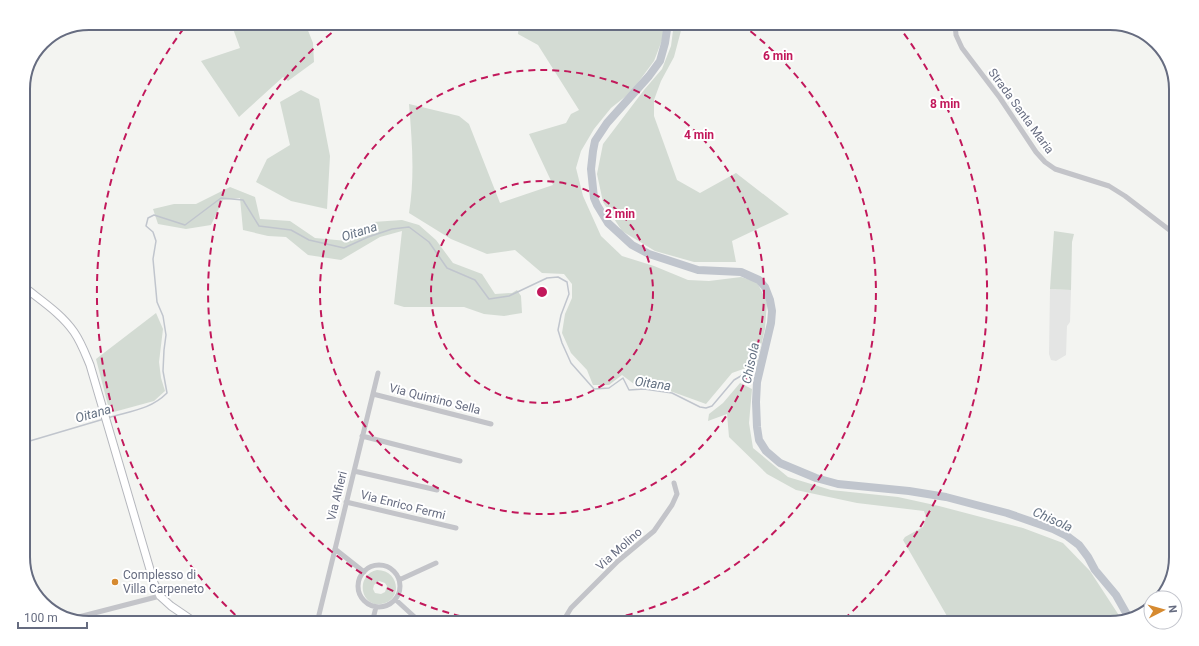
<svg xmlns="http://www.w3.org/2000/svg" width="1199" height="646" font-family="Roboto,sans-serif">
  <rect width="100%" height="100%" fill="#f3f4f1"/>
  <path fill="#e4e5e4" d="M1050 289 1071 290 1070 322 1067 326 1066 355 1056 361 1051 360 1049 354Z"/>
  <path fill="#d3dbd3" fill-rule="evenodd" d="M231 23H305L313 43 314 62 288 81 283 77 239 117 201 61 240 48Z
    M519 23H664V35L654 61 631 92 611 108 594 129 581 151 576 168 583 196 601 236 622 256 654 266 688 280 709 281 741 277 757 282 767 302 765 329 757 364 732 373 706 404 659 387 634 384 622 375 609 385H593L587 370 571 353 562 333 565 314 572 298V284L564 274 542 273 515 250 487 254 451 239 409 213C415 176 412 141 409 104L459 116 469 124 500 203 553 185 529 134 566 123 571 114 579 110 538 45 518 34Z
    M674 23H683L674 57 661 81 654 100V116L677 180 700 193 736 173 789 214 732 241 736 262H694L655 251 622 231 603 202 597 174 603 144 644 90 662 69 671 46Z
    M301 90 319 99 330 156 327 209 291 201 256 182 267 159 290 145 280 102Z
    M230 187 255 197 260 219 290 221 315 238 347 241 373 222 402 220 419 225 436 240 453 263 482 274 495 294 512 293 517 290 521 296 522 313 504 316 484 314 464 307H404L394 304 402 231 380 237 341 260 308 255 286 237 268 236 243 230 240 198 223 200 211 225 186 229 158 224 153 209 174 204H196Z
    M1054 231 1074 234 1072 242 1071 290 1050 289Z
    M156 313 163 329 159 362 161 378 165 391 154 401 110 413 96 359Z
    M740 383 752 389 749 423 753 448 788 477 831 490 898 497 939 506 1023 528 1063 543 1090 571 1122 620 1111 623H951L903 540 905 537 923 527 926 517 924 511 857 503 796 490 767 474 729 437 727 414 708 421 709 414 723 403Z
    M377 570C400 570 403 601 381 604 360 607 355 575 377 570ZM379 581 385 583 387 586 385 592 381 594 375 593 373 589 374 585Z"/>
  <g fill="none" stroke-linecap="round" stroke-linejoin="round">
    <path stroke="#c0c5cd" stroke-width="1.5" d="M107 418C130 411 150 410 167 393L163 371 164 350 166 335 163 316 157 302 153 259 156 241 153 232 146 226 148 218 154 215 185 225 221 198 243 200 259 226 291 230 309 240 344 248 368 237 392 229 409 227 429 242 447 268 475 280 489 299 509 296 547 278 558 277 567 282 569 294 561 315 558 330 562 343 571 363 594 389 609 388 623 378 629 390 644 389 672 393 700 407 706 408 712 406 734 380 746 373 758 377
      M23 443 104 419"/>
    <path stroke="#c0c5cd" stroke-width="8" d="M668 23 665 43 660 61 649 76 607 123 595 141 593 151 591 169 594 198 597 205 608 223 632 245 649 254 698 270 741 272 759 280 765 287 770 300 772 311 771 323 757 382 756 402 757 427 759 440 766 451 780 463 816 478 838 484 909 491 946 497 1007 513 1053 529 1067 536 1079 545 1088 557 1095 570 1116 595 1129 618"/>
    <g stroke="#b5b7bd" stroke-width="9">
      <path id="secondary" d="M23 286C40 300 61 313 74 332 81 342 85 353 90 365L154 583 160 596 171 606 196 623"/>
    </g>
    <path stroke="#c3c4c9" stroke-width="5" d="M955 23 956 35 962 48 1000 98 1036 152 1045 162 1055 169 1109 186 1125 196 1176 235
      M373 394 491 424
      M362 436 460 461
      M354 471 437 490
      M346 502 456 528
      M335 549 364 572
      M358 586a21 21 0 1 1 42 0a21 21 0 1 1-42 0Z
      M399 580 436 563
      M396 600 419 621 418 623
      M71 619 160 596
      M317 623 378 373
      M372 623 376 607
      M562 623 571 608 618 561 654 531 672 505 677 494 674 483"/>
    <use href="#secondary" stroke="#fff" stroke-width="7"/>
  </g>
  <g fill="none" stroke="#c2185b" stroke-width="2" stroke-dasharray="7 5">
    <circle cx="542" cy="292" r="111"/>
    <circle cx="542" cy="292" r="222"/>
    <path d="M496 623A334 334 0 0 1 343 24M741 24A334 334 0 0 1 588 623"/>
    <path d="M244 623A445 445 0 0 1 187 24M897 24A445 445 0 0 1 840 623"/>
  </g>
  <circle fill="#d68a30" stroke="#fff" stroke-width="1.5" cx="115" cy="582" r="4"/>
  <g text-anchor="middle" stroke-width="4" stroke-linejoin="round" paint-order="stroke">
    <g font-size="12" fill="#666c80" stroke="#fff">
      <text transform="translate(1021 111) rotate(54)" y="4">Strada Santa Maria</text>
      <text transform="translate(435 399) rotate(14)" y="4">Via Quintino Sella</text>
      <text transform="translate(337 496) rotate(-76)" y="4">Via Alfieri</text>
      <text transform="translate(403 505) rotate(14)" y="4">Via Enrico Fermi</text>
      <text transform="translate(619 549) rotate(-42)" y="4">Via Molino</text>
    </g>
    <g font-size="12" fill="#666c80" stroke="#fff" text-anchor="start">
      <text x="123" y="579">Complesso di<tspan x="123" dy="14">Villa Carpeneto</tspan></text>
    </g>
    <g font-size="13" font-style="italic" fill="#667384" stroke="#fff">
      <text transform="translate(359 231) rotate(-18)" y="5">Oitana</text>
      <text transform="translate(750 363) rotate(-78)" y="5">Chisola</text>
      <text transform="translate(653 383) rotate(8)" y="5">Oitana</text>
      <text transform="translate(93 413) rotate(-16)" y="5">Oitana</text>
      <text transform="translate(1053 519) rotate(24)" y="5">Chisola</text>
    </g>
  </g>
  <path d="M0 0H1199V646H0ZM89 30H1110A59 59 0 0 1 1169 89V557A59 59 0 0 1 1110 616H89A59 59 0 0 1 30 557V89A59 59 0 0 1 89 30Z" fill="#fff" fill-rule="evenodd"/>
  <path fill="none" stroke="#666c80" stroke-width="2" d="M89 30H1110A59 59 0 0 1 1169 89V557A59 59 0 0 1 1110 616H89A59 59 0 0 1 30 557V89A59 59 0 0 1 89 30Z"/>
  <circle cx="542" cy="292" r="6" fill="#c2185b" stroke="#fff" stroke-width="2"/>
  <g font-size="12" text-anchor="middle" font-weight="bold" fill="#c2185b" stroke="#fff" stroke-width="4" stroke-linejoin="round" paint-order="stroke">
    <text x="778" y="60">6 min</text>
    <text x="945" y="108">8 min</text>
    <text x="699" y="139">4 min</text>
    <text x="620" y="218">2 min</text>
  </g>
  <g transform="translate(1163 610) rotate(84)"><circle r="19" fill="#ffffff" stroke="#c2c4cc"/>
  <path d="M0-3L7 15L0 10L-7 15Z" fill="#d68a30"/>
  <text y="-6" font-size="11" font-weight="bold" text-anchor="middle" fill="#666c80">N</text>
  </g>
  <path d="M18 622v6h69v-6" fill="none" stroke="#666c80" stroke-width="2"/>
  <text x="24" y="622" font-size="12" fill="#666c80" stroke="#ffffff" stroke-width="3" paint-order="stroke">100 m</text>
</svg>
